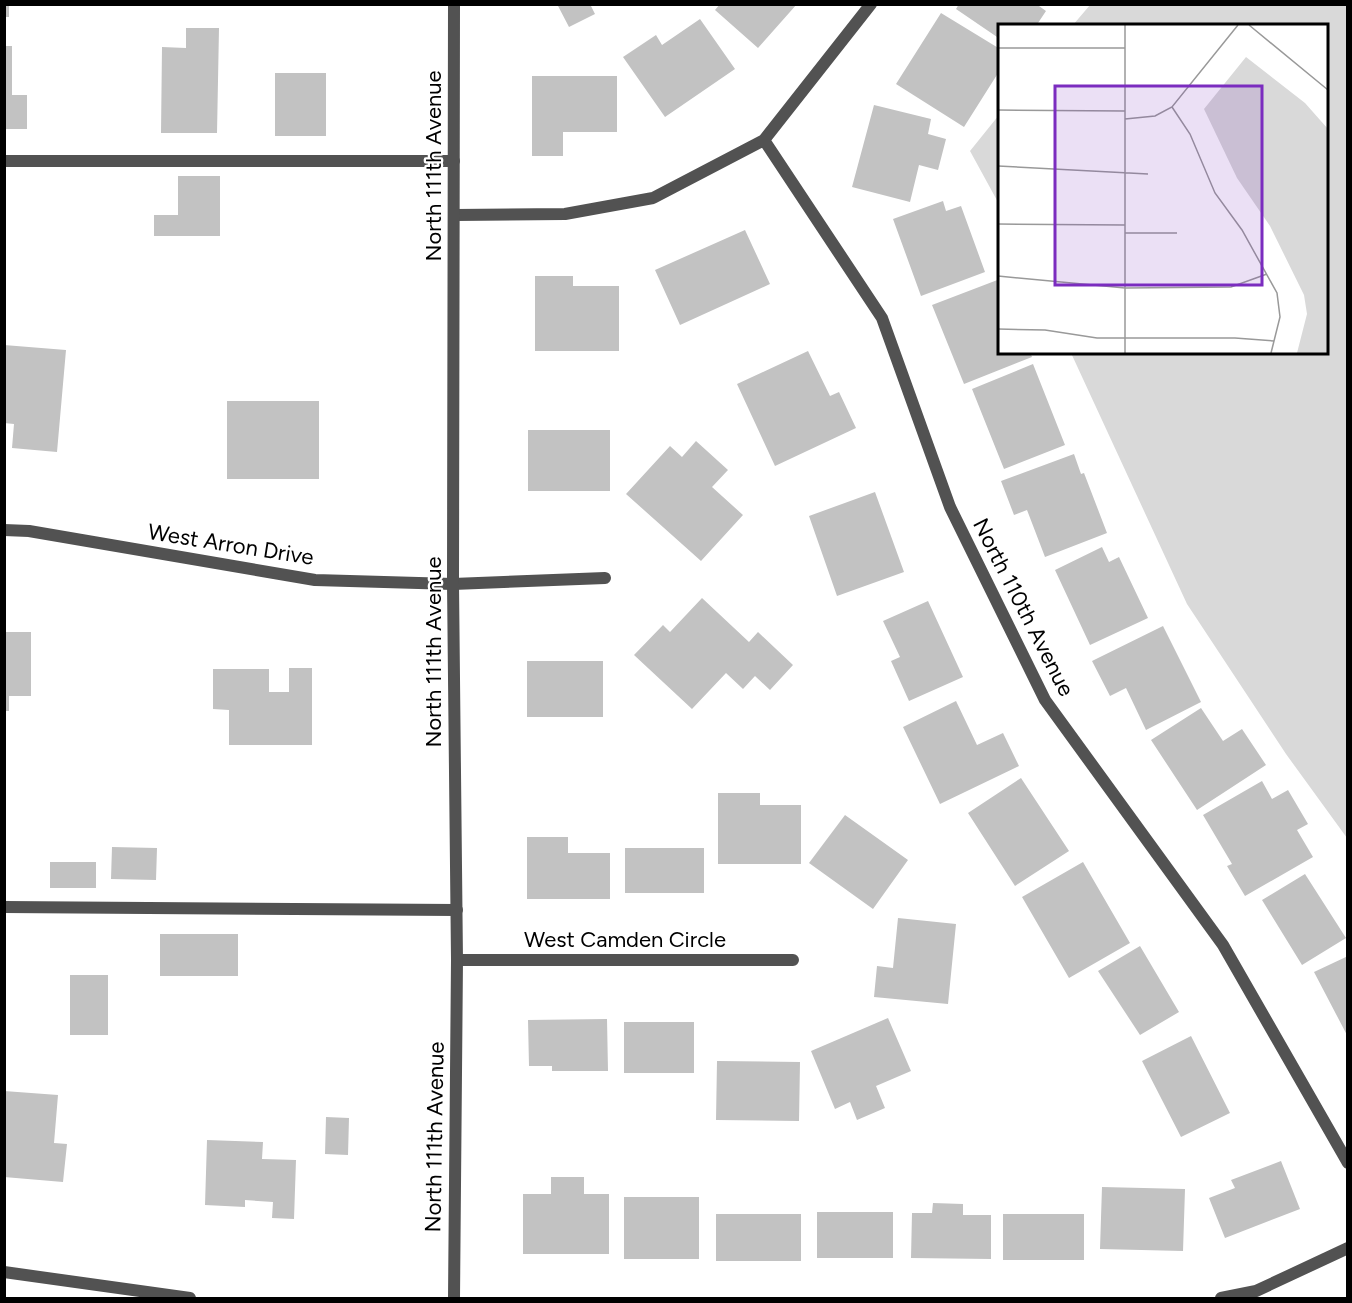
<svg xmlns="http://www.w3.org/2000/svg" width="1352" height="1303" font-family="Figtree,sans-serif">
  <rect width="100%" height="100%" fill="#fff"/>
  <path fill="#d9d9d9" d="M1090 5H1347V838L1286 754 1187 604 1071 353 1326 352V26L1073 25Z
    M999 115V204L970 151Z"/>
  <path fill="#c2c2c2" d="M4 4H9V17H4Z
    M557 4H590L595 14 569 27Z
    M720 4H797L758 48 715 10Z
    M959 4H1040L1039 6 1046 11 1036 26H1000V39L956 9Z
    M941 13 1000 49V70L964 127 896 84Z
    M700 19 735 69 665 117 623 57 656 35 662 45Z
    M186 28H219L217 133H161L162 47 186 48Z
    M4 46H12V95H27V129H4Z
    M275 73H326V136H275Z
    M532 76H617V132H563V156H532Z
    M874 105 931 119 928 134 946 139 938 170 919 165 910 202 852 187Z
    M178 176H220V236H154V215H178Z
    M943 201 946 211 961 206 985 272 921 296 893 219Z
    M745 230 770 284 680 325 655 270Z
    M535 276H573V286H619V351H535Z
    M1000 279V352H1030L1032 357 964 384 932 305Z
    M4 345 66 350 57 452 12 448 14 424 4 423Z
    M808 351 830 396 839 392 856 428 775 466 737 384Z
    M1033 364 1065 445 1004 469 972 389Z
    M227 401H319V479H227Z
    M528 430H610V491H528Z
    M696 441 728 470 712 487 743 515 701 561 626 494 670 446 682 457Z
    M1074 454 1081 474 1084 473 1107 533 1045 557 1027 510 1014 515 1001 481Z
    M875 492 904 572 837 596 809 516Z
    M1102 547 1109 562 1119 557 1148 618 1090 645 1055 570Z
    M702 598 749 642 758 632 793 665 770 690 755 676 743 689 726 673 692 709 634 655 663 625 670 632Z
    M928 601 963 677 909 701 891 661 900 657 883 621Z
    M1163 626 1201 702 1146 730 1126 688 1110 696 1092 661Z
    M4 632H31V696H9V711H4Z
    M527 661H603V717H527Z
    M289 668H312V745H229V710L213 709V669H269V692H289Z
    M956 701 977 745 1003 733 1019 766 940 804 903 727Z
    M1201 708 1223 741 1242 729 1266 765 1197 810 1151 740Z
    M1021 778 1069 851 1015 886 968 813Z
    M1262 781 1272 799 1288 790 1308 824 1297 830 1313 857 1245 896 1227 866 1232 864 1203 815Z
    M718 793H760V805H801V864H718Z
    M845 815 908 860 873 909 809 863Z
    M527 837H568V853H610V899H527Z
    M112 847 157 848 156 880 111 879Z
    M625 848H704V893H625Z
    M50 862H96V888H50Z
    M1083 862 1130 943 1069 978 1022 897Z
    M1305 874 1346 938 1302 965 1262 900Z
    M898 918 956 924 948 1004 874 997 877 966 893 968Z
    M160 934H238V976H160Z
    M1140 946 1179 1012 1140 1035 1098 971Z
    M1348 956V1037L1314 972Z
    M70 975H108V1035H70Z
    M888 1018 911 1071 876 1086 885 1108 857 1120 850 1102 835 1109 811 1051Z
    M607 1019 608 1071H552V1066H529L528 1020Z
    M624 1022H694V1073H624Z
    M1191 1036 1230 1113 1181 1137 1142 1061Z
    M717 1061 800 1062 799 1121 716 1120Z
    M4 1091 58 1095 54 1143 67 1144 63 1182 4 1177Z
    M326 1117 349 1118 348 1155 325 1154Z
    M207 1140 263 1142 262 1159 296 1160 294 1219 272 1218 273 1202 245 1200V1207L205 1205Z
    M1281 1161 1300 1209 1225 1238 1209 1198 1235 1188 1231 1180Z
    M551 1177H584V1194H609V1254H523V1194H551Z
    M1102 1187 1185 1189 1183 1251 1100 1249Z
    M624 1197H699V1259H624Z
    M933 1203 963 1204V1215H991V1259L911 1258 912 1213H932Z
    M817 1212H893V1258H817Z
    M716 1214H801V1261H716Z
    M1003 1214H1084V1260H1003Z"/>
  <g fill="none" stroke-linecap="round" stroke-linejoin="round">
    <path stroke="#525252" stroke-width="12" d="M4 161H454
      M4 907 457 910"/>
    <path stroke="#525252" stroke-width="12" d="M764 140 882 318 950 507 1045 700 1223 945 1348 1163
      M455 215 565 214 653 198 764 140 871 4
      M4 530 29 531 315 580 453 584 605 578
      M457 960H793
      M4 1272 190 1298
      M1221 1298 1256 1291 1348 1248"/>
    <path stroke="#525252" stroke-width="12" d="M454 1298 457 960 453 584 454 4"/>
  </g>
  <g text-anchor="middle" stroke-width="4.5" stroke-linejoin="round" paint-order="stroke">
    <g font-size="22" fill="#000" stroke="#fff">
      <text transform="translate(433 166) rotate(-90)" y="8">North 111th Avenue</text>
      <text transform="translate(231 544) rotate(9)" y="8">West Arron Drive</text>
      <text transform="translate(1024 607) rotate(63)" y="8">North 110th Avenue</text>
      <text transform="translate(433 652) rotate(-90)" y="8">North 111th Avenue</text>
      <text x="625" y="947">West Camden Circle</text>
      <text transform="translate(434 1137) rotate(-89)" y="8">North 111th Avenue</text>
    </g>
  </g>
  <g transform="translate(998 24)">
    <rect width="330" height="330" fill="#fff"/>
    <path d="M248 33 307 79 330 105V329H299L309 290 306 271 272 202 239 154 206 85Z" fill="#d9d9d9"/>
    <path fill="none" stroke="#999" stroke-width="1.5" d="M251 1 330 66M0 24H127M174 83 192 110 217 169 244 206 279 269 282 293 273 329M0 86 127 87M127 95 157 92 174 83 240 1M0 142 150 150M0 200 127 201M127 209H179M0 252 127 264 233 263 269 250M0 305 47 306 99 314H237L276 317M127 329V1"/>
    <path fill="#7b2cbf" fill-opacity="0.15" stroke="#7b2cbf" stroke-width="3" d="M57 62H264V261H57Z"/>
    <rect width="330" height="330" fill="none" stroke="#000" stroke-width="3"/>
  </g>
  <rect width="1352" height="1303" fill="none" stroke="#000000" stroke-width="12"/>
</svg>
